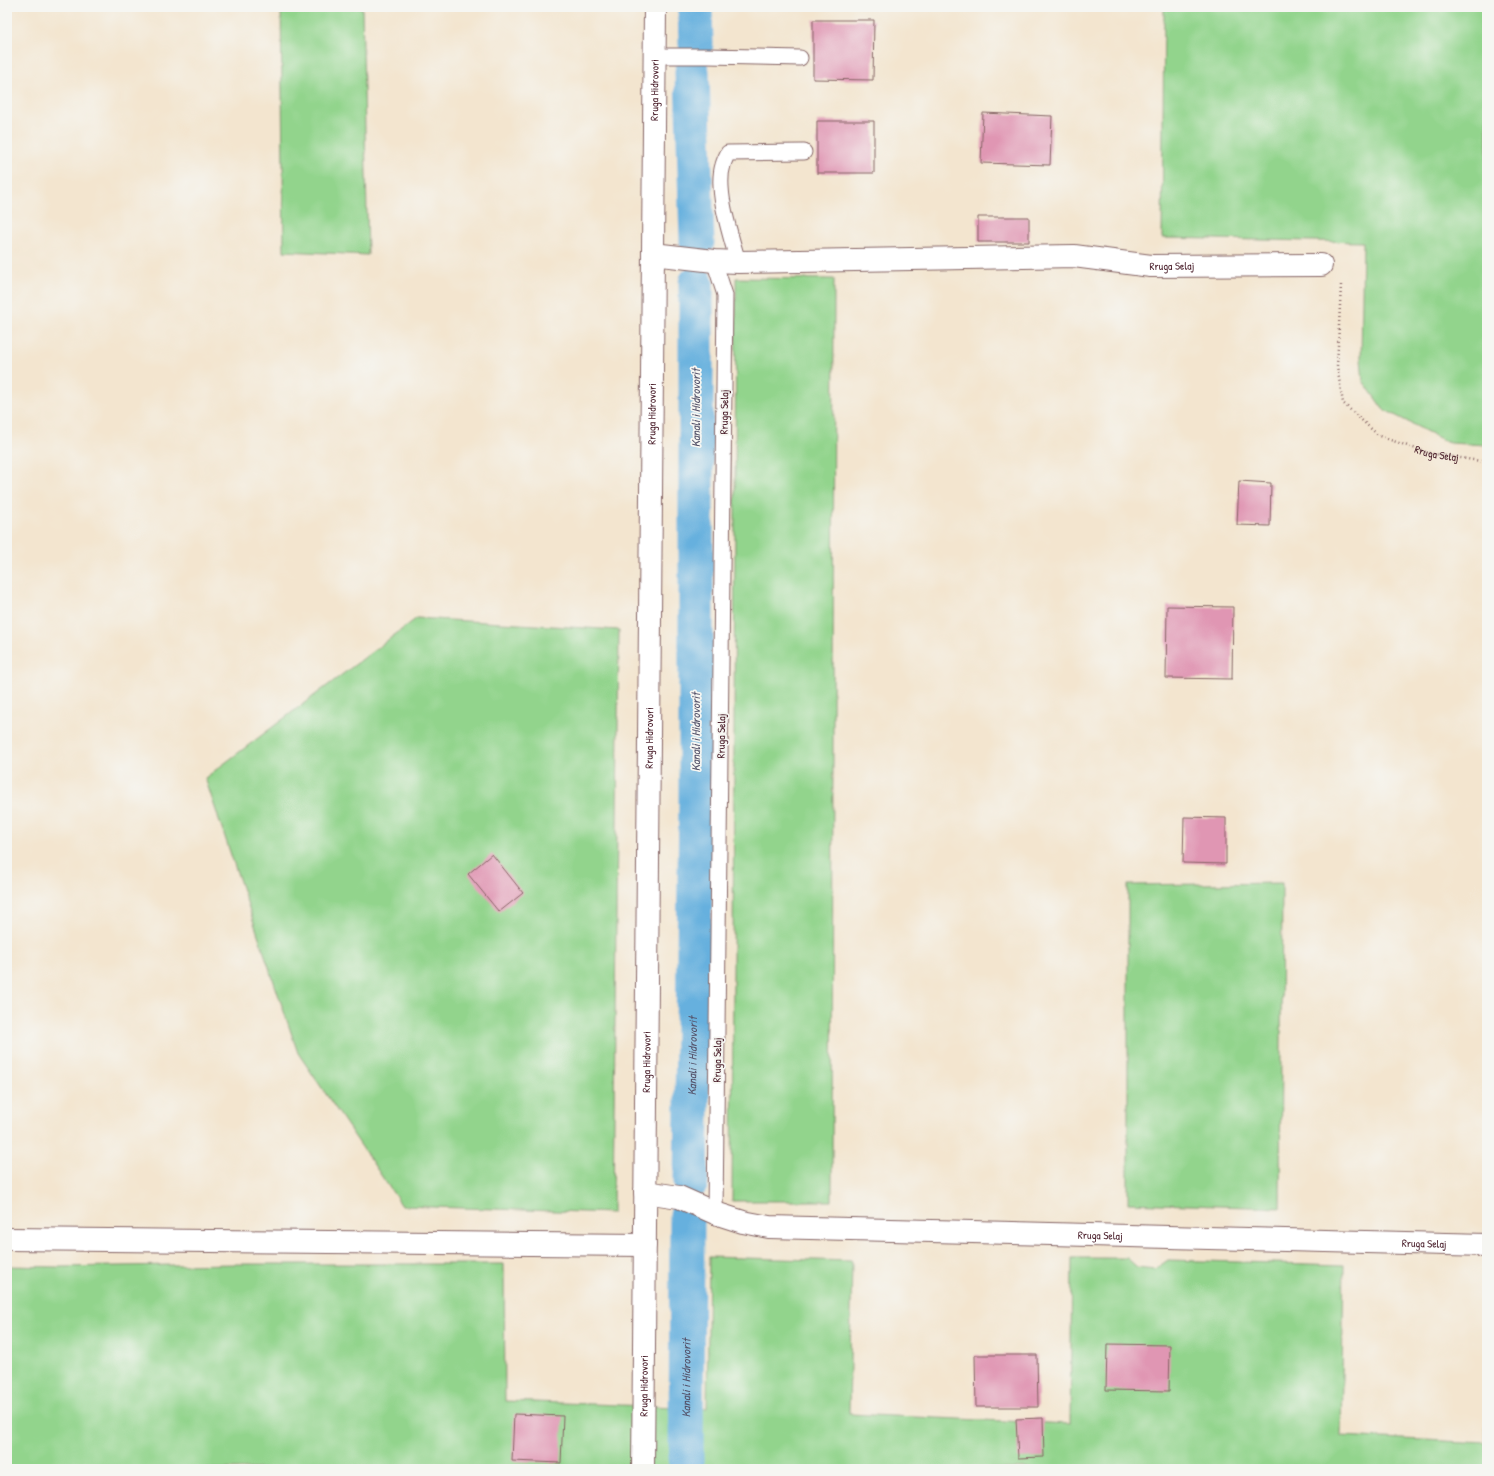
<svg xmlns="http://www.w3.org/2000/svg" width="1494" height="1476" font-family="'Patrick Hand',sans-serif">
  <rect width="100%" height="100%" fill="#f6f6f2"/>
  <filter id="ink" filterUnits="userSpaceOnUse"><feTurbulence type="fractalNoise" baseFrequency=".025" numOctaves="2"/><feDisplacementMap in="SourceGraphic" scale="8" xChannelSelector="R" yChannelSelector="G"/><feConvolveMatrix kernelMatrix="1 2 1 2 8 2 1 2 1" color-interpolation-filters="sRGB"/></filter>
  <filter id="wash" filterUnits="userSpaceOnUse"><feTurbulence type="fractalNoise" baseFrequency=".012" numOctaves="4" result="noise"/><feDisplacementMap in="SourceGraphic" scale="16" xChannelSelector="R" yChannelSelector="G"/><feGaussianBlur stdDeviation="0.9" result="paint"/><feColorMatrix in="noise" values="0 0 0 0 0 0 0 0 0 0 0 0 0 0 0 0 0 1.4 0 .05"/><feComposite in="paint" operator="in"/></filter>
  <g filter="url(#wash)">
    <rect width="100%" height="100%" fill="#f3e5cf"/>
    <path fill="#92d48c" stroke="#6e7a5c" d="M281 7H362L368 255 284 251Z
      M1164 7H1487V445L1449 443 1383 409 1363 381 1361 359 1363 242 1162 238Z
      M736 278 834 279 832 1201H732Z
      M417 618 619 630 613 1213 402 1206 298 1053 205 778Z
      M1282 883 1280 1208 1128 1203V885Z
      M709 1257 852 1261 849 1414 1070 1424 1072 1258H1127L1137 1267 1155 1269 1168 1260 1344 1265 1341 1436 1486 1443 1487 1310V1469H7V1266L59 1267 232 1264H504L505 1401 707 1408Z"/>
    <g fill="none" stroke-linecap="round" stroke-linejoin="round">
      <g stroke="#66b0de" stroke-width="35">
        <path d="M695 7 696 44"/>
        <path d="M692 72 697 242"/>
        <path id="s1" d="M691 1182 696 800V283"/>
        <path id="s2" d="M686 1469 687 1215"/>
      </g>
    </g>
    <g id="blocks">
      <path fill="#e096b3" d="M813 20H874L873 80 813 79Z
        M983 113 1052 116 1050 165 981 163Z
        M817 121H874V173H817Z
        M978 217H1029V242H978Z
        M1239 481 1271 483 1270 526 1237 525Z
        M1167 606 1233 607 1232 679 1166 678Z
        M1184 817 1226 818V864L1183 863Z
        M492 854 523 893 499 912 468 874Z
        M1107 1344 1170 1345 1169 1391 1106 1390Z
        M975 1355H1037L1038 1407H976Z
        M514 1414 563 1416 561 1463 512 1461Z
        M1043 1418 1044 1457 1018 1458 1016 1419Z"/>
    </g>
  </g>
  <g filter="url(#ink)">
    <use href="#blocks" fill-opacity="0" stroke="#856464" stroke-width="1"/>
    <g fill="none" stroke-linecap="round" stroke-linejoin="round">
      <g stroke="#856464" stroke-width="17">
        <path id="lane" d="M655 56H708L800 58
          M714 261 725 295 715 1213
          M738 262C731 236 715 190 723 165 724 161 726 157 728 153L804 152"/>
      </g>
      <g stroke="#856464" stroke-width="24">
        <g id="street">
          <path id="s4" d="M653 254 714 261 738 262 1074 256 1151 266 1321 265"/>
          <path id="s5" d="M645 1192 679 1197 715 1213 743 1222 769 1227 1487 1245"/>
          <path d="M7 1239 645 1245"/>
          <path id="s6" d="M643 1469 655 7"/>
        </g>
      </g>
      <path stroke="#856464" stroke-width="2.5" stroke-dasharray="1 3" stroke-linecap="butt" id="s3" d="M1341 285 1337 366 1343 403 1379 436 1428 453 1487 462"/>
      <use href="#lane" stroke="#fff" stroke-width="15"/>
      <use href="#street" stroke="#fff" stroke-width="22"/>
    </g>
  </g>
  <g text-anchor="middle" stroke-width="3.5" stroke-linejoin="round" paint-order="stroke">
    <g font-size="11" fill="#4a1f2b" stroke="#f6f6f2">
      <text dy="4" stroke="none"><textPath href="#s6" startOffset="1379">Rruga Hidrovori</textPath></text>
      <text dy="4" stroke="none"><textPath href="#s4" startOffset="520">Rruga Selaj</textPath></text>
      <text transform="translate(724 412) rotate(-89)" y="4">Rruga Selaj</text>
      <text dy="4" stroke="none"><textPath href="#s6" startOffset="1055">Rruga Hidrovori</textPath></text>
      <text dy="4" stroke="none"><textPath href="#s3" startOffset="228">Rruga Selaj</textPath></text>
      <text transform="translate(721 736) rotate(-89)" y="4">Rruga Selaj</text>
      <text dy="4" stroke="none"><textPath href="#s6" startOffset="731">Rruga Hidrovori</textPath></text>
      <text transform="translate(717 1060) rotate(-89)" y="4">Rruga Selaj</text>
      <text dy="4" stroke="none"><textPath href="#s6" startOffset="407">Rruga Hidrovori</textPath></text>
      <text dy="4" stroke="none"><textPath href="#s5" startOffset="461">Rruga Selaj</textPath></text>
      <text dy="4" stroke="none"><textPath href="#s5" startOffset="785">Rruga Selaj</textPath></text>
      <text dy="4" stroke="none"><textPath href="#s6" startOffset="83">Rruga Hidrovori</textPath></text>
    </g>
    <g font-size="12" font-style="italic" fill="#54526a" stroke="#f6f6f2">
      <text transform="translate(696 408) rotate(-90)" y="4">Kanali i Hidrovorit</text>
      <text transform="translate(696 732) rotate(-90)" y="4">Kanali i Hidrovorit</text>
      <text dy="4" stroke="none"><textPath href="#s1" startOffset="126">Kanali i Hidrovorit</textPath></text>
      <text dy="4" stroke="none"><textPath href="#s2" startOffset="91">Kanali i Hidrovorit</textPath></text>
    </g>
  </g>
  <rect width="1494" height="1476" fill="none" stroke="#f6f6f2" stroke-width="24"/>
</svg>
